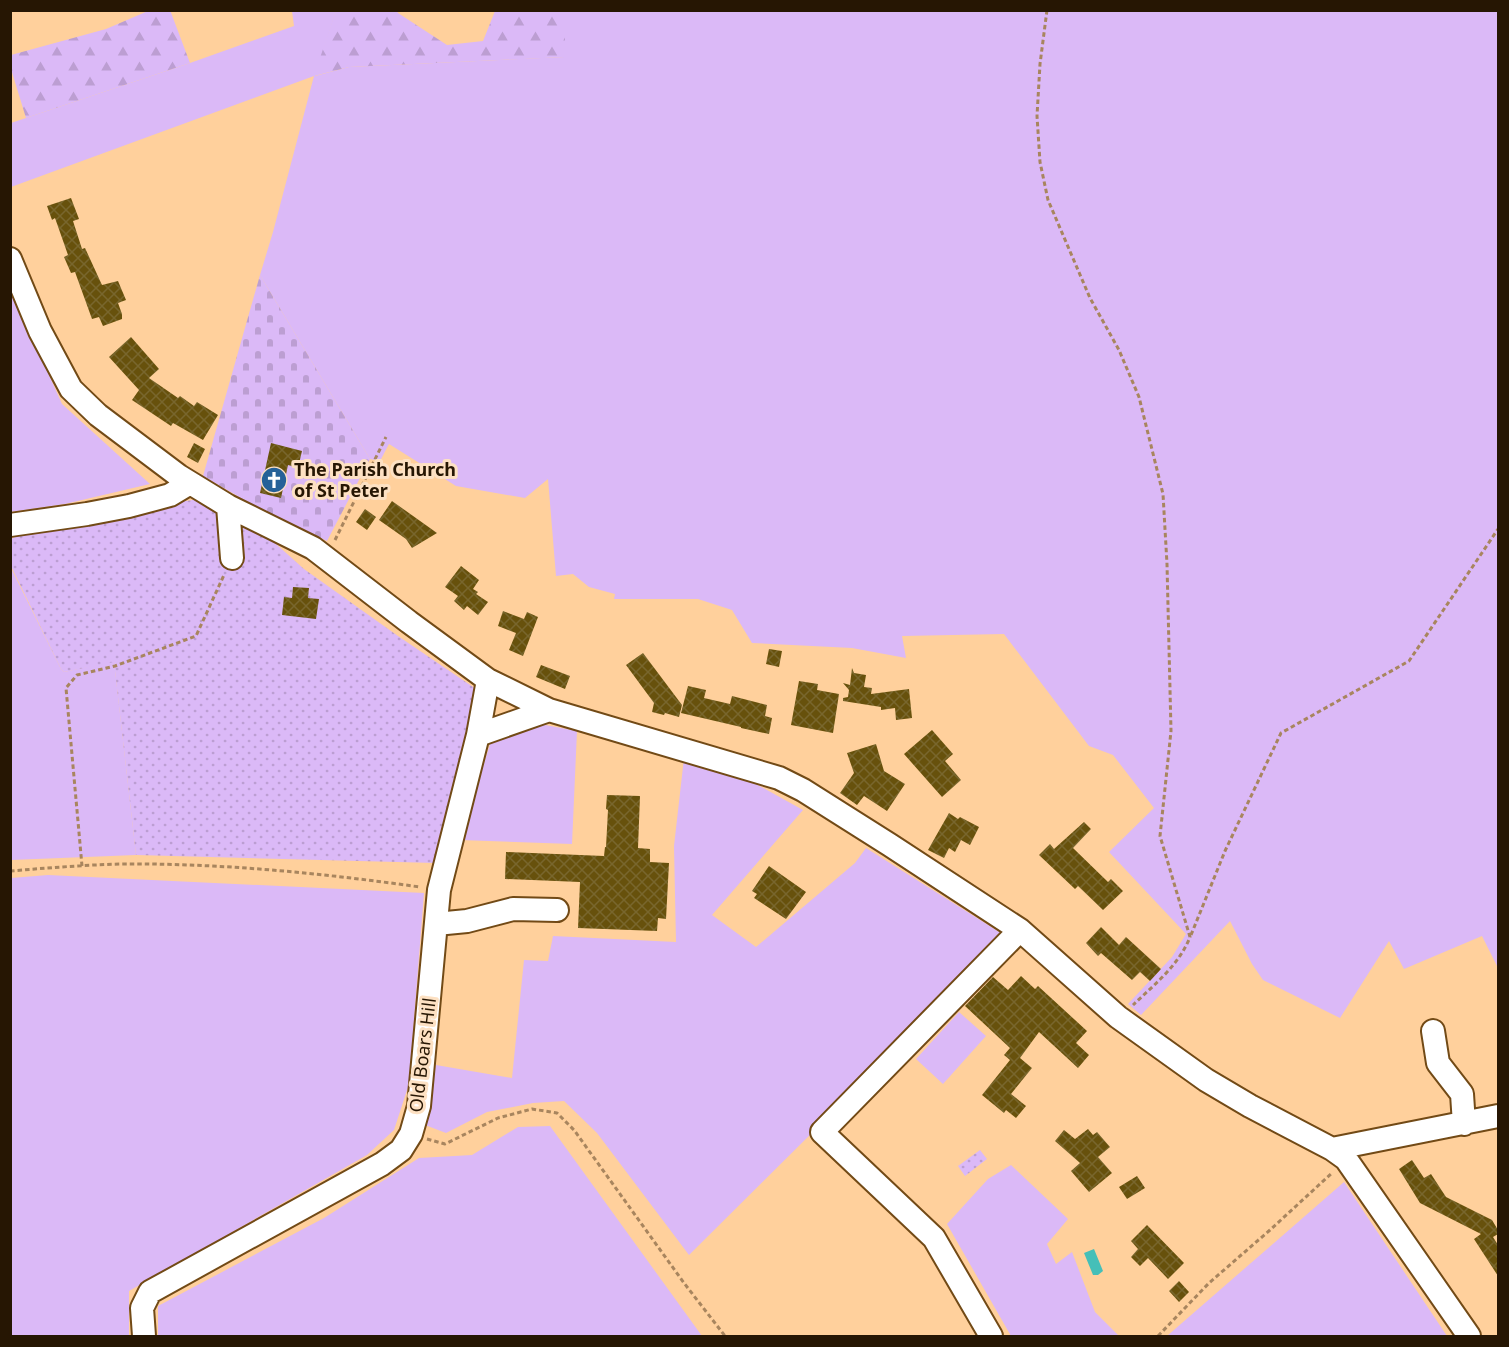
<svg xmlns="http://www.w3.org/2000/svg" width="1509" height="1347" font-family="'Noto Sans',sans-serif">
  <defs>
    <pattern id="forest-firs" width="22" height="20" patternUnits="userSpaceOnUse" patternTransform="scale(1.5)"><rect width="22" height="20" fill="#dbb9f7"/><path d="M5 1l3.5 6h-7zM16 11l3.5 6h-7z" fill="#bc9ed2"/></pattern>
    <pattern id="cemetery-stones" width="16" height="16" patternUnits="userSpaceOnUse" patternTransform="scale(1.5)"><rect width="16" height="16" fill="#dbb9f7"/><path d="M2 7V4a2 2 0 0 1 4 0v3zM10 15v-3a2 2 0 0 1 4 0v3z" fill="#bc9ed2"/></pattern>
    <pattern id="park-dots" width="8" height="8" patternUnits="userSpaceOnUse" patternTransform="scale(1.5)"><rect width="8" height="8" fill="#dbb9f7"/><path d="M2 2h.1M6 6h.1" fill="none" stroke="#bc9ed2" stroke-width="1.8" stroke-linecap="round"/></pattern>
    <pattern id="building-cross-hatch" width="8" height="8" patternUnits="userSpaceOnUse" patternTransform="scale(1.5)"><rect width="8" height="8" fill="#67510c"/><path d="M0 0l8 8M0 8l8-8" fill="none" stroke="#78662d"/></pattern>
  </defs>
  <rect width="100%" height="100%" fill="#ffd09c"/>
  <path fill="#dbb9f7" d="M292 11H336L315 76 349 67 564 57 565 11H1498V968L1482 936 1404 969 1389 941 1340 1018 1263 980 1252 964 1230 921 1141 1015 1128 1004 1172 957 1186 934 1109 852 1154 808 1113 755 1089 746 1004 634 902 636 906 658 852 648 752 643 732 610 698 599H614L615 594 589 587 573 574 556 576 548 479 525 498 456 486 389 444 380 461 370 459 260 275 273 232 314 76 11 187V123L190 63 294 26Z
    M10 288 62 404 150 484 65 504 11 512Z
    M10 566 61 669 64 672 114 661 136 855 11 860Z
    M540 724 577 731 572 844 460 840 491 741Z
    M684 758 738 774 803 810 712 915 756 947 855 863 866 848 1004 935 823 1122 689 1255 597 1133 564 1101 533 1103 487 1112 446 1133 425 1125 436 1065 512 1078 524 960 548 961 553 936 676 942 674 846Z
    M48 875 424 893 409 1084 394 1130 367 1155 129 1291V1336H11V878Z
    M959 1012 986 1036 943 1084 916 1059Z
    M550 1126 702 1336H158V1306L324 1218 419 1158 472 1155 518 1127Z
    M1011 1165 1068 1219 1047 1244 1056 1264 1072 1252 1095 1312 1119 1336H1011L947 1224 988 1179Z
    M1344 1182 1447 1336H1167Z"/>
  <path fill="url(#forest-firs)" d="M170 10 190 63 26 118 11 69V55L106 29 148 11Z
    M336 10 397 11 398 13 447 45 483 41 495 11H565V57L349 67 314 76Z"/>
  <path fill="url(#cemetery-stones)" d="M260 275 370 459 327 541 258 508 203 476Z"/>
  <path fill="url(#park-dots)" d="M199 499 266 535 304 569 398 636 479 691 435 863 136 855 114 662 64 672 61 669 11 566V539L17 536 166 504Z
    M980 1150 987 1159 965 1176 958 1166Z"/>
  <path fill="#45bfb8" d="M1094 1249 1103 1271 1098 1275H1093L1084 1253Z"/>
  <path fill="url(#building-cross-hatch)" d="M71 198 79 219 73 221 82 249 85 248 102 285 118 281 126 300 118 303 122 314V319L103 326 99 317 92 319 75 272 71 273 64 257 68 255 55 218 52 220 47 206Z
    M131 337 159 369 149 378 178 398 180 396 194 406 197 402 218 415 203 440 173 423 171 426 132 400 139 390 109 357Z
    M194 443 205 449 198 463 187 457Z
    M271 443 302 451 298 468 288 465 281 498 260 493Z
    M392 501 437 533 412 548 406 539 379 520Z
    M365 509 376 517 367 530 356 522Z
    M461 566 479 580 473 589 478 592 476 594 488 602 478 615 467 606 464 610 454 601 458 596 445 587Z
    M293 587 309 588 308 598 319 599 316 619 282 615 284 597 292 598Z
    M503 611 524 619 527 612 538 617 523 656 509 650 516 633 498 626Z
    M769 649 782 651 779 667 766 664Z
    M643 653 682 705 679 717 665 713 664 715 652 712 654 703 626 665Z
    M541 665 570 676 565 689 536 677Z
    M852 668 854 673 866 675 864 687 872 688 871 694 909 689 912 718 896 720 895 708 881 710V707L843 701V698L848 697 849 690 843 683 850 685Z
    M799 681 818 684 817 690 839 694 833 733 791 725Z
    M688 686 706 690 704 698 730 704 732 696 767 705 765 716 772 718 769 734 741 728V727L681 713Z
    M932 730 953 754 945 761 961 780 942 797 904 754Z
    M876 744 884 771 905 784 887 811 864 796 857 805 840 793 854 773 847 753Z
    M607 795 640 796 638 848 650 849V862L669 863 666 919 658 918 657 931 578 928 580 882 505 879 506 852 604 856 605 847H606L608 810 606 809Z
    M949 813 958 819 960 817 979 827 970 845 961 840 955 852 949 848 944 858 928 850Z
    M1084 822 1091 829 1073 848 1108 882 1111 879 1123 891 1103 910 1078 886 1075 889 1039 855 1050 844 1054 849Z
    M769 866 806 892 786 919 754 898 757 894 752 891Z
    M1101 927 1119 945 1126 937 1161 969 1150 981 1140 972 1132 980 1101 953 1098 956 1086 943Z
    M1021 976 1035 989 1038 986 1087 1031 1076 1043 1089 1055 1078 1068 1039 1032 1020 1058 1032 1068 1011 1094 1026 1106 1016 1118 1006 1110 1004 1113 982 1095 1010 1060 1004 1055 1010 1048 965 1006 993 977 1008 990Z
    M1088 1129 1093 1135 1097 1132 1110 1147 1098 1157 1112 1173 1089 1192 1071 1171 1080 1163 1055 1141 1064 1130 1075 1139Z
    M1412 1160 1424 1178 1431 1174 1446 1197 1492 1220 1498 1230V1234L1493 1237 1498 1245V1276L1474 1239 1481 1234 1420 1203 1399 1169Z
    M1137 1176 1145 1188 1127 1199 1119 1187Z
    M1147 1225 1184 1263 1168 1279 1148 1258 1140 1266 1131 1257 1138 1249 1131 1241Z
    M1179 1281 1189 1292 1179 1302 1169 1291Z"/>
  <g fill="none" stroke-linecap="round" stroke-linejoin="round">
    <g stroke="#724a16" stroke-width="26">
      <path id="minor" d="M10 259 40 331 71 389 98 415 179 476 228 506 313 548 409 622 488 680 549 710 779 778 803 790 890 845 1020 930 1118 1017 1206 1080 1250 1106 1332 1149 1346 1159 1469 1336
        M228 506 232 558
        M10 525 87 514 129 506 170 495 190 483
        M478 735 549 710
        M436 924 467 921 513 909 557 910
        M1433 1031 1438 1063 1462 1094 1464 1124
        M1332 1149 1498 1116
        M144 1336 142 1308 150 1292 382 1164 401 1150 411 1134 419 1106 439 890 478 735 488 680
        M991 1336 934 1238 822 1132 1020 930"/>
    </g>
    <path stroke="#a8855e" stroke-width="3" stroke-dasharray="4.5 3" stroke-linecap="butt" d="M1047 10 1040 64 1037 116 1040 162 1048 200 1090 298 1119 350 1139 397 1163 494 1167 564 1171 731 1160 836 1190 937C1179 965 1155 984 1133 1005
      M335 540 386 437
      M82 866 66 688 77 675 115 666 196 636 224 575
      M10 871C47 868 83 865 120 864 220 863 320 873 420 887
      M1191 935 1225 851 1281 733 1409 661 1498 529
      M427 1139 445 1144 498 1118 532 1109 557 1113 574 1130 684 1283 725 1336
      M1158 1336 1209 1283 1270 1230 1333 1172"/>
    <use href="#minor" stroke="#fff" stroke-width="22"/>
  </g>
  <defs>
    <g id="church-disc" transform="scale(1.35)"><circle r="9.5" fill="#256198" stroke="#fde1c3"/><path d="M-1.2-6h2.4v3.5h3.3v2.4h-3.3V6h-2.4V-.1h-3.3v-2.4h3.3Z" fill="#fff"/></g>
  </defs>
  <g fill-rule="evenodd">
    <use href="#church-disc" x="274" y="480"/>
  </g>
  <g text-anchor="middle" stroke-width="6" stroke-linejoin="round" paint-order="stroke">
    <g font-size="18" font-weight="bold" fill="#261603" stroke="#fde1c3" text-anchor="start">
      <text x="294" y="476">The Parish Church<tspan x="294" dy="21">of St Peter</tspan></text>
    </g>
    <g font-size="18" fill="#261603" stroke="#fde1c3">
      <text transform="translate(423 1055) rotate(-83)" y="6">Old Boars Hill</text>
    </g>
  </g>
  <rect width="1509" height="1347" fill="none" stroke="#261603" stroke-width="24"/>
</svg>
